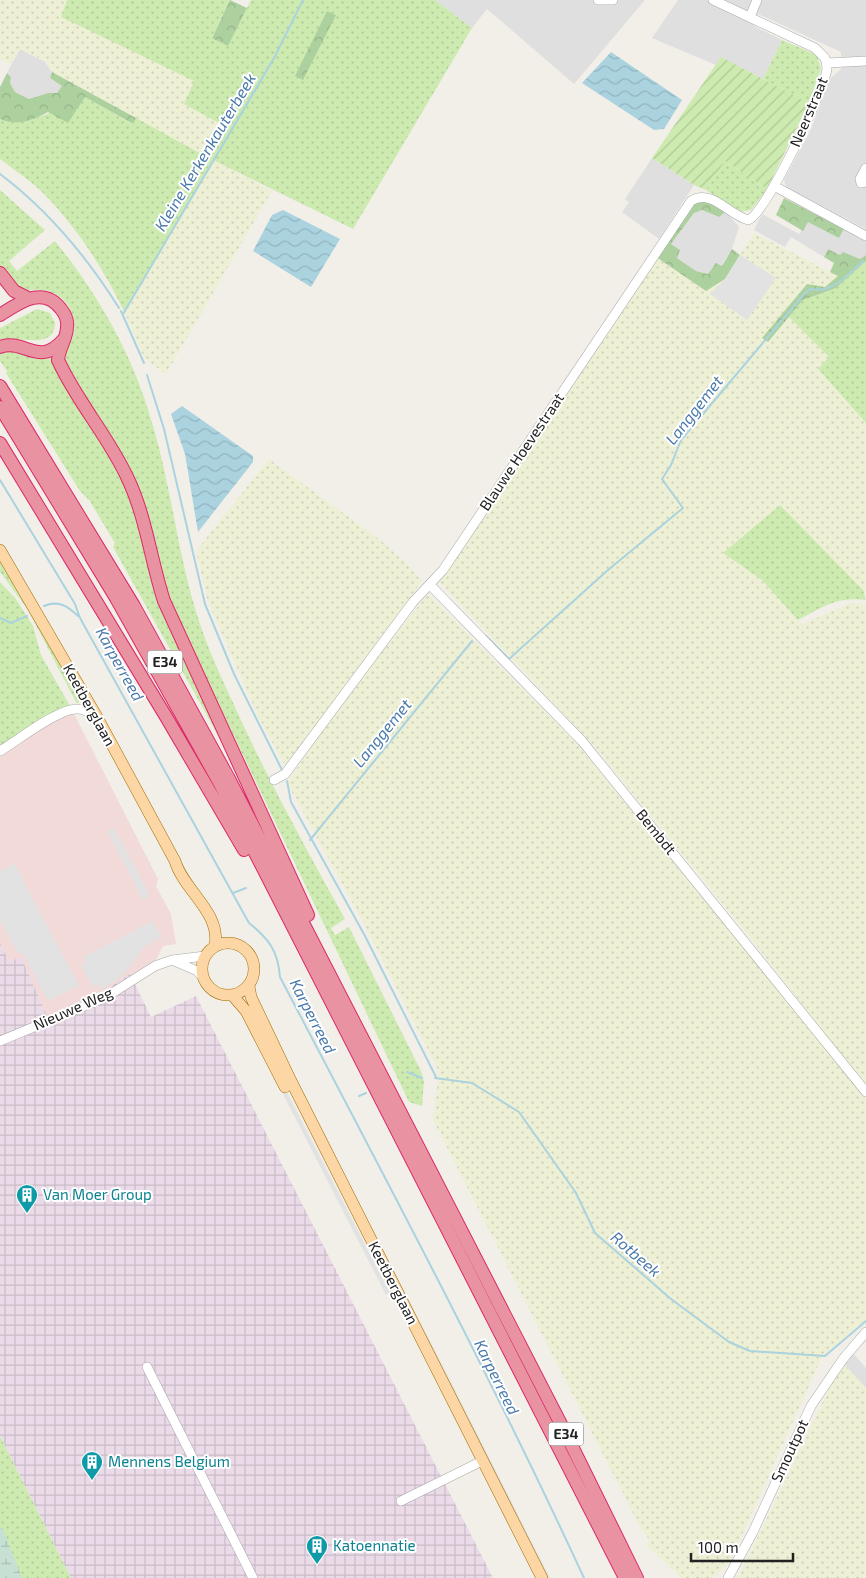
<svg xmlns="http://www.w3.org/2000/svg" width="866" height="1578" font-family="'Exo 2',sans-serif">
  <defs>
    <pattern id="industrial-grid" width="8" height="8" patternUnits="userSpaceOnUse" patternTransform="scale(1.25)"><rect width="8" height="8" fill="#ebdbe8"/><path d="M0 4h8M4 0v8" fill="none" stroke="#c9bcc7"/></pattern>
    <pattern id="farmland-dots" width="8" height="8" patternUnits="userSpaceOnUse" patternTransform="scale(1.25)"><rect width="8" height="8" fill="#eef0d5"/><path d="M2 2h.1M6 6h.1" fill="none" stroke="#ccceb7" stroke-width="1.8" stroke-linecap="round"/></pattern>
    <pattern id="grass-dots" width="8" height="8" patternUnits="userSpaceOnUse" patternTransform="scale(1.25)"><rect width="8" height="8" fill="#cdebb0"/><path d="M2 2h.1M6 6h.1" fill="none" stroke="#b0c997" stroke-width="1.8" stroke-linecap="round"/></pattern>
    <pattern id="forest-crowns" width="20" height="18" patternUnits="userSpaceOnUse" patternTransform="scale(1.25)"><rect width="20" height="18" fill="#add19e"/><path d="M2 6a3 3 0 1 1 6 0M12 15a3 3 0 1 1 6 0" fill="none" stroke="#95b388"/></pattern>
    <pattern id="wetland-marsh" width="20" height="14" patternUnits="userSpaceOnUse" patternTransform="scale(1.25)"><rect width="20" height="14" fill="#c6e0d4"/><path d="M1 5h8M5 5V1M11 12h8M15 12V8" fill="none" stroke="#aac0b6"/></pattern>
    <pattern id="garden-furrows" width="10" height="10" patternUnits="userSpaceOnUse" patternTransform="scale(1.25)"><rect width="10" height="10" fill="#cdebb0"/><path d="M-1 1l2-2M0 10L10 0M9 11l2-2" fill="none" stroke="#b0c997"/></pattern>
    <pattern id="water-waves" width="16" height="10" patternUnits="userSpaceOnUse" patternTransform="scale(1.25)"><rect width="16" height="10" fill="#aad3df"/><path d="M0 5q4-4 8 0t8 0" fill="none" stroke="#92b5bf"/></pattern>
  </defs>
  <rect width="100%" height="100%" fill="#f2efe9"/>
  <path fill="#e0dfdf" d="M435 0H645L574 84 487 9 472 28Z
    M678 0H866V229L786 187 784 180 811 129 830 79 841 69V52L758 14 754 26 782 40 763 79 721 58 716 65 652 38Z
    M20 49 45 62 52 72 50 78 62 86 57 94 48 93 29 99 15 92 10 83 11 77 7 73Z
    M652 158 694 185 659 239 622 212 629 202 625 199Z
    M723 209 739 227 732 249 721 266 708 274 696 271 677 258 671 244 694 213 702 210 719 217Z
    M762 214 799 234 808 221 839 238 844 229 866 240V255L860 259 843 253 840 255 828 249 824 257 791 237 785 247 754 230Z
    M852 1352 866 1368V1388L842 1362Z"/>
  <path fill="#f2dad9" d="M70 706 158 879 156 886 171 914 176 944 163 946 156 960 109 988 47 1016 21 958 9 962 0 943V747Z"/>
  <path fill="url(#industrial-grid)" d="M0 943 9 962 21 957 47 1016 109 988 130 974 151 1017 196 996 493 1578H71L0 1436Z"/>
  <path fill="url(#farmland-dots)" d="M2 0H67L61 17 195 81 184 104 228 127 209 158 52 72 45 61 20 49 11 64 0 59V4Z
    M213 160 272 191 166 374 144 358 124 311Z
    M754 233 838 276 825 287 807 284 768 342 789 317 829 357 818 370 866 423V595L780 505 723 553 762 580 802 624 851 603 866 605V1086L741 926 594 746 439 582 656 257 706 291 725 279Z
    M269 459 379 539 405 562 422 581 285 766 259 718 208 602 196 551Z
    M428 594 577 744 866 1098V1319L822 1357 730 1562 713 1578H681L646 1545 650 1541 638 1523 433 1120 439 1072 363 922 287 783 339 706Z
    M842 1362 866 1388V1578H738Z"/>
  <path fill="url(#grass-dots)" d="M67 0H230L212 37 228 46 251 0H435L472 28 353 229 213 160 124 311C103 268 76 226 43 193 30 180 14 170 0 159V119C22 131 63 106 85 97L132 124 136 118 209 158 228 128 184 104 194 81 61 17Z
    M782 40 817 55 821 69 809 103 763 79Z
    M725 161 767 189 751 210 740 212 706 190Z
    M0 190 45 230 9 261 17 271 55 241C100 297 134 357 153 426 172 490 178 557 199 621 208 649 221 677 234 705 267 778 306 849 345 919L331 928 335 935 349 927 421 1071 424 1081 422 1106 409 1102 176 615 161 574 145 505 135 480 65 360C65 349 72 341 74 331 77 310 61 291 41 290 34 289 28 291 21 290L0 267Z
    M866 261V423L818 369 829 357 789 317 803 300 836 288Z
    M37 309 50 313 55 323C54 352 18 334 0 341V328Z
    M4 351C22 350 30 362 51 358L115 462 238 771 113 547 115 543 89 500 80 491 6 373 7 371 0 361V353Z
    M780 505 863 590 866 600C837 596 823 607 798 620L762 580 723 553Z
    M0 560 81 700 77 704 28 610 0 572Z
    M0 582 16 599 33 626 41 655 70 706 0 747Z
    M0 1436 71 1578H0Z"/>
  <path fill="url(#forest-crowns)" d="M230 0 247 8 228 46 212 38Z
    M327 11 336 15 303 80 295 76Z
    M52 72 136 118 133 124 85 97 68 123 48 112C34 120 16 127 0 119V87L7 73 11 77 10 83 15 92 29 99 48 93H57L62 86 50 78Z
    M784 198 844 229 839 238 808 222 803 231 776 215Z
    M701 200 723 209 724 213 719 217 702 210 694 213 671 244 680 250 677 258 696 271 708 274 716 263 722 266 732 249 740 255 725 279 706 291 656 257 692 204Z
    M828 249 840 255 843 252 860 259 866 255V261L836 288 803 300 768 342 762 338 807 284 825 287 838 276 830 272 834 263 824 257Z"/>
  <path fill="url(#wetland-marsh)" d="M0 1527 3 1529 22 1578H0Z"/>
  <path fill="url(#garden-furrows)" d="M721 57 809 103 767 189 725 161 706 190 694 185 652 158Z"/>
  <path fill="#e2e2e2" d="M740 255 776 278 747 320 710 294 725 279Z
    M114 828 150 896 143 900 107 831Z
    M14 863 79 986 48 1001 22 952 18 954 0 920V872Z
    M153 921 161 937 145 946 130 967 117 980 100 989 97 984 92 986 81 965 86 962 83 957Z
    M269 1057 390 1293 386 1295 265 1059Z
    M295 1078 452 1384 550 1578H545Z"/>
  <path fill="url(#water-waves)" d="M611 52 682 100 664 129 654 130 582 83Z
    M283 210 340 239 311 287 253 251 272 215Z
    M182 406 253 456V462L198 532 185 454 171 414Z"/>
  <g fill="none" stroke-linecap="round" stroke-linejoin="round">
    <path stroke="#aad3df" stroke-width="2" d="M0 174C48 210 87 257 119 308
      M121 311 144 363
      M123 314 274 58 303 0
      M147 375 164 429 205 604 234 674 282 770
      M0 480 75 604 80 618 249 923C269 939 278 951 280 977 384 1176 490 1374 584 1578
      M44 606C58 600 68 606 78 616
      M0 618 11 623 27 616
      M486 636 509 659 608 570 683 508 662 479 671 465 681 440 805 293 810 289C833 294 847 275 863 261
      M287 781 291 802 365 936 436 1077
      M310 840 472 641
      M233 893 246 888
      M407 1072 422 1078
      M435 1078 472 1083 519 1112 576 1193 595 1233 671 1299 729 1342 750 1351 825 1356 866 1321
      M359 1096 366 1093"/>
    <g stroke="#a9a9a9" stroke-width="10">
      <path id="minor" d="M598 0H613
        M750 17 757 0
        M827 63 866 61
        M866 168 860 179 861 183 866 182
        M776 187 866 236
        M431 586 582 741 866 1092
        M0 751C17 741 60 707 78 709 85 709 90 713 96 717
        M274 780 285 774 413 602 443 570 691 201C711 188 729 215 748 220 765 215 824 91 827 69 827 65 826 62 825 58L815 48 713 0
        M172 960 197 971 203 977
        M0 1041 106 997 155 966 172 960 205 956
        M147 1367 253 1578
        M401 1501 478 1463
        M728 1578 753 1532 811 1406 843 1359 866 1332"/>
    </g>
    <g stroke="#a06b00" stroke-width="12">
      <path id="major" d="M0 550 97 717 175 861C184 891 221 912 215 946
        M202 969a26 26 0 1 1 52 0a26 26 0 1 1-52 0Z
        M249 986 251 997 291 1081 542 1578
        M233 996 246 1011 285 1087"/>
    </g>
    <g stroke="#dc2a67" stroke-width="14">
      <path id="highway" d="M0 273 14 291 28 298
        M0 315C19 303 43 285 61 309 65 314 68 320 67 327 67 338 59 348 58 360 77 402 109 437 128 479 146 517 151 561 164 601L308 915
        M0 347C24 338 39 368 63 340
        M0 386 134 606 228 777 565 1432 637 1578
        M0 407 116 598 219 782 625 1578
        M0 443 165 715 244 850"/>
    </g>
    <use href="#minor" stroke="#fff" stroke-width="9"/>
    <use href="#major" stroke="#fcd6a4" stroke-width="11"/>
    <use href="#highway" stroke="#e892a2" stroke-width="12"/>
  </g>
  <defs>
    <g id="building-pin" transform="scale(1.125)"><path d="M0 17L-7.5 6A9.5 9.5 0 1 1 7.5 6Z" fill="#0f9aa8" stroke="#fff"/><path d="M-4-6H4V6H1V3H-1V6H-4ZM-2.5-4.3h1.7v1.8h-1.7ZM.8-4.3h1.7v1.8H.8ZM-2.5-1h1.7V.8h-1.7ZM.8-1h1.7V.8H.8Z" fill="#fff"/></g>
  </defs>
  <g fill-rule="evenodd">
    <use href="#building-pin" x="27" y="1195"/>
    <use href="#building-pin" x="92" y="1462"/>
    <use href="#building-pin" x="317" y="1546"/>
  </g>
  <g text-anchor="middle" stroke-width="4" stroke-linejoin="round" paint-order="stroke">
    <g fill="#fff" stroke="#646464" stroke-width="1">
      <rect x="147.5" y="650.5" width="35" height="23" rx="4"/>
      <rect x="548.5" y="1422.5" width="35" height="23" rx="4"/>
    </g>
    <g font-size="14" font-weight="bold" fill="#222">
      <text x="165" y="667">E34</text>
      <text x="566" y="1439">E34</text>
    </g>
    <g font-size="15" fill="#222" stroke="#fff">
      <text transform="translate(809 112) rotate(-67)" y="5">Neerstraat</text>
      <text transform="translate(522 452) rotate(-56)" y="5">Blauwe Hoevestraat</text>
      <text transform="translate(89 705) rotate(61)" y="5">Keetberglaan</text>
      <text transform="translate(656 832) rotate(51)" y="5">Bembdt</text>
      <text transform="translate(73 1009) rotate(-24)" y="5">Nieuwe Weg</text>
      <text transform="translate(393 1283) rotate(63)" y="5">Keetberglaan</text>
      <text transform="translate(790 1451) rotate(-65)" y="5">Smoutpot</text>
    </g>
    <g font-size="15" fill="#0d838f" stroke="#fff" text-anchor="start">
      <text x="43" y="1200">Van Moer Group</text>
      <text x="108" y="1467">Mennens Belgium</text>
      <text x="333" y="1551">Katoennatie</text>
    </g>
    <g font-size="16" font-style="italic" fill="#4a7aab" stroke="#fff">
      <text transform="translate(205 152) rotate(-59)" y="6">Kleine Kerkenkauterbeek</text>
      <text transform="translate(694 410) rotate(-52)" y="6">Langgemet</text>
      <text transform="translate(120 664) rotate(61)" y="6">Karperreed</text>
      <text transform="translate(382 733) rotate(-51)" y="6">Langgemet</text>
      <text transform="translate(313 1016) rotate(63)" y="6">Karperreed</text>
      <text transform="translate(636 1254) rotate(41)" y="6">Rotbeek</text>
      <text transform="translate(497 1377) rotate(64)" y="6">Karperreed</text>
    </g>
  </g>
  <path d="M691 1553v8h102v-8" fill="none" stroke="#222222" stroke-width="2.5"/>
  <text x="698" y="1553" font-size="15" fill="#222222" stroke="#ffffff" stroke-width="4" paint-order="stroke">100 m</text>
</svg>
